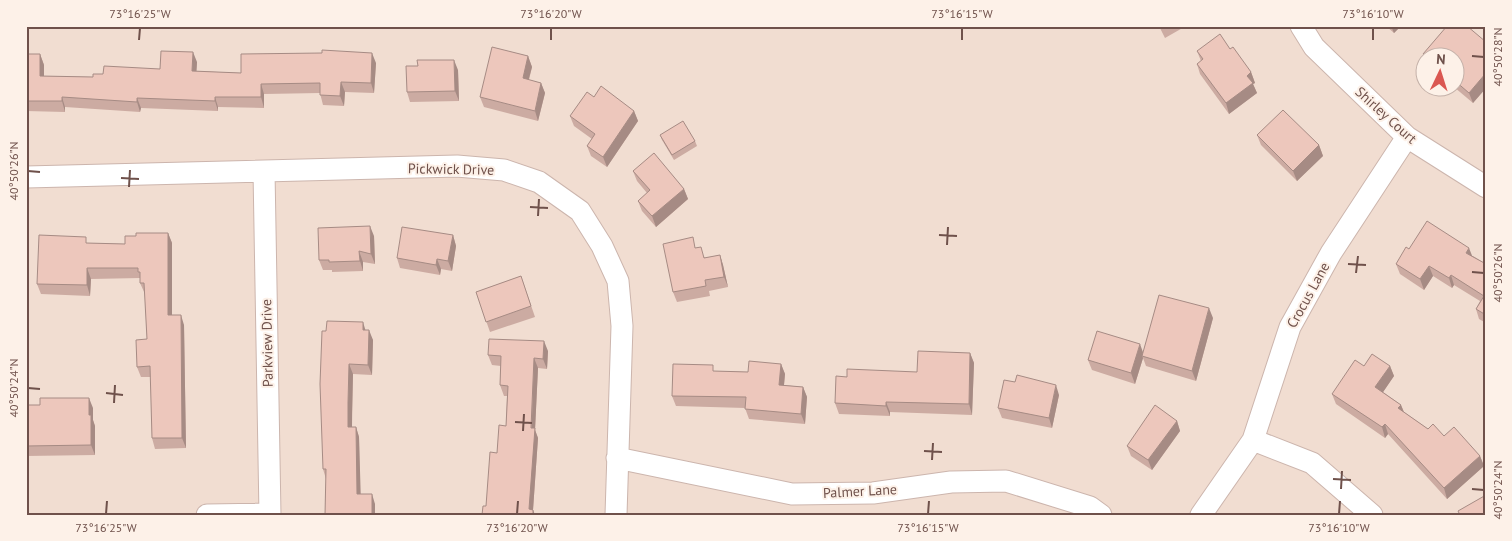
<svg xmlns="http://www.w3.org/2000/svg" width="1512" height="541" font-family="'PT Sans',sans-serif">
  <rect width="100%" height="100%" fill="#faece2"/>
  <path fill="#f1ddd1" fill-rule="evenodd" d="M26 26H1486V515H26ZM1424 58H1454V88H1424Z"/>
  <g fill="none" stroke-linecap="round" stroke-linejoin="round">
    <g stroke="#ccb5ad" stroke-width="23">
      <path id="minor" d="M1301 26 1314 47 1407 137 1486 187
        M264 171 270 515
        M26 177 457 166 504 170 539 182 580 211 602 246 618 281 622 326 616 515
        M1253 440 1312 463 1372 515
        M617 458 792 494 873 493 951 482 1006 481 1090 507 1101 515
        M207 515 269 514
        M1201 515 1253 440 1290 327 1331 253 1407 137"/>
    </g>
    <use href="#minor" stroke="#fff" stroke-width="21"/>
  </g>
  <path fill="#ccaba2" d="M1159 26H1186L1165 38Z
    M1386 26H1401L1394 33Z
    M1486 42V88L1473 103 1454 87V58H1425L1423 54Z
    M1230 49 1251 72 1255 83 1253 84 1257 93 1229 114 1200 74 1197 64 1201 61 1197 51Z
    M26 54H40L44 65V76L93 77 103 74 160 69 197 62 196 71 241 73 376 63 374 93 345 92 344 106 323 105 320 93 264 94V108L218 107V111L141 108 140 112 65 107V112L26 111Z
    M528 56 532 67 529 80 541 83 545 93 538 121 484 107 480 97Z
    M458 70 459 101 410 102 407 92Z
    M594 97 634 111 638 121 607 167 591 156 587 146 592 139 574 126 570 116Z
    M660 135 695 141 697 146 674 160 662 140Z
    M1257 135 1319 145 1323 156 1297 181 1261 145Z
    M633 171 684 189 688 199 656 227 642 211 638 201 647 193 637 181Z
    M168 233 172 243V315L184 325 186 448 155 449 152 438 151 377H141L137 367 147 339 145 294 140 283V278L91 279 90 296 41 294 37 284 88 243 125 244 136 236Z
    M453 235 456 246 452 271 441 269 440 275 400 268 397 258Z
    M374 236 375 264 363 262V271L332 272V270H323L319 260Z
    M697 248 705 258 720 255 723 265 728 287 709 291 710 296 677 302 673 292Z
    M1409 249 1473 256 1486 264V323L1479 319 1476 309 1480 301 1454 285 1452 288 1433 276 1424 290 1400 274 1396 264Z
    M521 276 535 317 490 332 476 292Z
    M1213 318 1196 381 1146 366 1143 358 1135 384 1092 370 1088 360 1143 353Z
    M366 330 373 340 372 375 353 374 352 427H356L359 437 360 494 375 504V515H325L326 479 323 469 326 331Z
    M548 351 547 369 538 368 535 430 538 438 533 510 535 515 486 506 497 453 506 426 507 396H504L500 385 501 366 492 365 488 355Z
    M970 353 974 363 972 415 890 412V416L839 414 835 403 847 377 917 372Z
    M781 364 785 374 784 385 803 387 807 397 805 424 749 419 745 408 676 406 672 396 716 371 748 372Z
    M1364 366H1390L1394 376 1383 392 1401 405 1404 412 1428 429 1444 436 1480 456 1484 466 1447 499 1388 434 1385 438 1336 404 1332 394Z
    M1059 395 1052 428 1002 418 998 408Z
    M26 405 93 408V420L95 426V455L26 456Z
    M1177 421 1180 431 1152 470 1131 456 1127 446Z"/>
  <path fill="#a68b84" d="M1391 26H1401L1394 33Z
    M193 52 197 62 196 81 192 71Z
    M372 53 376 63 374 93 371 83Z
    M40 54 44 65V86L40 76Z
    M528 56 532 67 526 89 523 78Z
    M454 60 458 70 459 101 455 91Z
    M1251 72 1255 83 1253 84 1257 93 1229 114 1226 103 1247 76Z
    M1486 73V88L1473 103 1469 93Z
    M341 82 345 92 344 106 340 96Z
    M541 83 545 93 538 121 535 111Z
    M261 84 264 94V108L261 97Z
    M62 97 65 107V112L62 101Z
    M215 97 218 107V111L215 101Z
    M137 98 141 108 140 112 137 102Z
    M634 111 638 121 607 167 603 157Z
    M1319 145 1323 156 1297 181 1293 171Z
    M684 189 688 199 656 227 652 216Z
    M370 226 374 236 375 264 371 254Z
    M168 233 172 243V325L168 315Z
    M453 235 456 246 452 271 448 261Z
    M1469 248 1473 258 1466 253Z
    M359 251 363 262V271L360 261Z
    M720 255 723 265 728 287 724 277Z
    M437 259 441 269 440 275 436 265Z
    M1429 266 1433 276 1424 290 1420 279Z
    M87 268 91 279 90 296 87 285Z
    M1451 275 1454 285 1452 288 1449 278Z
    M1209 308 1213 318 1196 381 1192 371Z
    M181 315 184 325 186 448 182 438Z
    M363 322 366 332 363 330Z
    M369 330 373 340 372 375 368 365Z
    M544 341 548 351 547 369 543 359Z
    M1140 344 1144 355 1142 356 1143 358 1135 384 1131 373Z
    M970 353 974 363 972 415 969 404Z
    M534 358 538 368 535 430 538 438 533 510 535 515H531L529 509Z
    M349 364 353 374 352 413V437L348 427V403Z
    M781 364 785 374 783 395 779 385Z
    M1390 366 1394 376 1379 398 1375 387Z
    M1056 385 1059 395 1052 428 1049 418Z
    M803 387 807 397 805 424 801 414Z
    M89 398 93 408V420L95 426V455L91 445 89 415Z
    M886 402 890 412V416L886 406Z
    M1401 405 1405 415 1398 408Z
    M1177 421 1180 431 1152 470 1148 460Z
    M1385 424 1388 434 1385 438 1382 427Z
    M356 427 359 437 361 504 357 494Z
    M1480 456 1484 466 1447 499 1444 488Z
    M372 494 375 504V515H372Z"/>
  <path fill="#edc7bc" stroke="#a68b84" d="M1447 26H1467L1486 42V73L1469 93 1454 80V58H1428L1423 54Z
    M1220 34 1230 49 1233 47 1251 72 1247 76 1253 83 1226 103 1197 64 1203 59 1197 51Z
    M492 47 528 56 523 78 541 83 535 111 480 97Z
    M322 50 372 53 371 83 341 82 340 96 320 95V83L261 84V97H215V101L137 98V102L62 97V101H26V54H40V76L93 77V74H103L104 66 160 69 161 51 193 52 192 71 241 73V54L322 53Z
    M417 60H454L455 91 407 92 406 66H418Z
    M601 86 634 111 603 157 587 146 595 134 570 116 587 92 594 97Z
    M1283 110 1319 145 1293 171 1257 135Z
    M683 121 695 141 672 155 660 135Z
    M654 153 684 189 652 216 638 201 650 190 633 171Z
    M1427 221 1469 248 1466 253 1486 264V315L1476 309 1484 296 1451 275 1449 278 1429 266 1420 279 1396 264 1406 247 1409 249Z
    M370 226 371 254 359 251 360 261 329 262V260H319L318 228Z
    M402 227 453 235 448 261 437 259 436 265 397 258Z
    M136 233H168V315H181L182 438H152L150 366 137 367 136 340 147 339 144 283H140V272H138V268H87V285L37 284 39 235 86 237V243L125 244V236H136Z
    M693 237 695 248 701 247 704 258 720 255 724 277 705 280 706 286 673 292 663 244Z
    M521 276 531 306 486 322 476 292Z
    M1159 295 1209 308 1192 371 1142 356Z
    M327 321 363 322V330H369L368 365 349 364 348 403V427H356L357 494H372V515H325L326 469H323L320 384 322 331H326Z
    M1097 331 1140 344 1131 373 1088 360Z
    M489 339 544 341 543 359 534 358 531 428H535L529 509 533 510V515H482L483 506H486L490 452 497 453 499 425 506 426 508 386 500 385 501 356 488 355Z
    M918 351 970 353 969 404 886 402V406L835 403 836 376 847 377V369L917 372Z
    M1372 354 1390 366 1375 387 1401 405 1398 408 1428 429 1433 424 1444 436 1454 427 1480 456 1444 488 1385 424 1382 427 1332 394 1355 360 1364 366Z
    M749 361 781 364 779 385 803 387 801 414 745 409 746 397 672 396 673 364 713 365V371L748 372Z
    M1017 375 1056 385 1049 418 998 408 1004 380 1015 382Z
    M40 398H89V415H91V445L26 446V405H40Z
    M1155 405 1177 421 1148 460 1127 446Z
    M1486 495V515H1460L1458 511Z"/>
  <path fill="none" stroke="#6f514b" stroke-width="2" d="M139 40 140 28M551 40V28M962 40V28M1373 40V28M1472 56 1484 57M28 171 40 172M121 178 139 179M129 187 130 170M530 207 548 208M538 216 539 199M939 235 957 236M947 245 948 227M1348 264 1366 265M1472 272 1484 273M1356 273 1358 256M28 388 40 389M106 393 123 395M114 403 115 385M515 422 532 423M523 431 524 414M924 451 942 452M932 460 933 443M1333 479 1351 480M1341 489 1342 471M1472 489 1484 490M106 514 107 501M517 514 518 501M928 514 929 501M1339 514 1340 501"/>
  <g text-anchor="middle" stroke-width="4" stroke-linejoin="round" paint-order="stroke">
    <g font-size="14" fill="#6f514b" stroke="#fdf1e8">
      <text transform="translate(1386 115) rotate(42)" y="5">Shirley Court</text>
      <text transform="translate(451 169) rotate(1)" y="5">Pickwick Drive</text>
      <text transform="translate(1308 295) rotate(-61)" y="5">Crocus Lane</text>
      <text transform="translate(267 343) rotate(-91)" y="5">Parkview Drive</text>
      <text transform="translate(860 491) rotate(-3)" y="5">Palmer Lane</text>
    </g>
  </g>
  <rect width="1512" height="541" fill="none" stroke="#fdf1e8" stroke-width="55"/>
  <g transform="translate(1440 72) rotate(4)"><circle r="24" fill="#fdf1e8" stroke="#c4b1a9"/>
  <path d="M0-4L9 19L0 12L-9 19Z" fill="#da5751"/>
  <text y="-8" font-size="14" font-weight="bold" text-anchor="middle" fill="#6f514b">N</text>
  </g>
  <rect x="28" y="28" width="1456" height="486" fill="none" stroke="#6f514b" stroke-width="2"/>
  <g font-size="12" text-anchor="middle" fill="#6f514b">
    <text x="140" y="18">73°16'25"W</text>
    <text x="551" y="18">73°16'20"W</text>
    <text x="962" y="18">73°16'15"W</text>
    <text x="1373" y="18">73°16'10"W</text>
    <text transform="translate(1498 57) rotate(-90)" y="4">40°50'28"N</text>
    <text transform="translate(14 171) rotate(-90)" y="4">40°50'26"N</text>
    <text transform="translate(1498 273) rotate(-90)" y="4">40°50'26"N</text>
    <text transform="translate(14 388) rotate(-90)" y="4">40°50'24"N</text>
    <text transform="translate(1498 490) rotate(-90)" y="4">40°50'24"N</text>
    <text x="106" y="532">73°16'25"W</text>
    <text x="517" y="532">73°16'20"W</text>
    <text x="928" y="532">73°16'15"W</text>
    <text x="1339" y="532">73°16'10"W</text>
  </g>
</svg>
